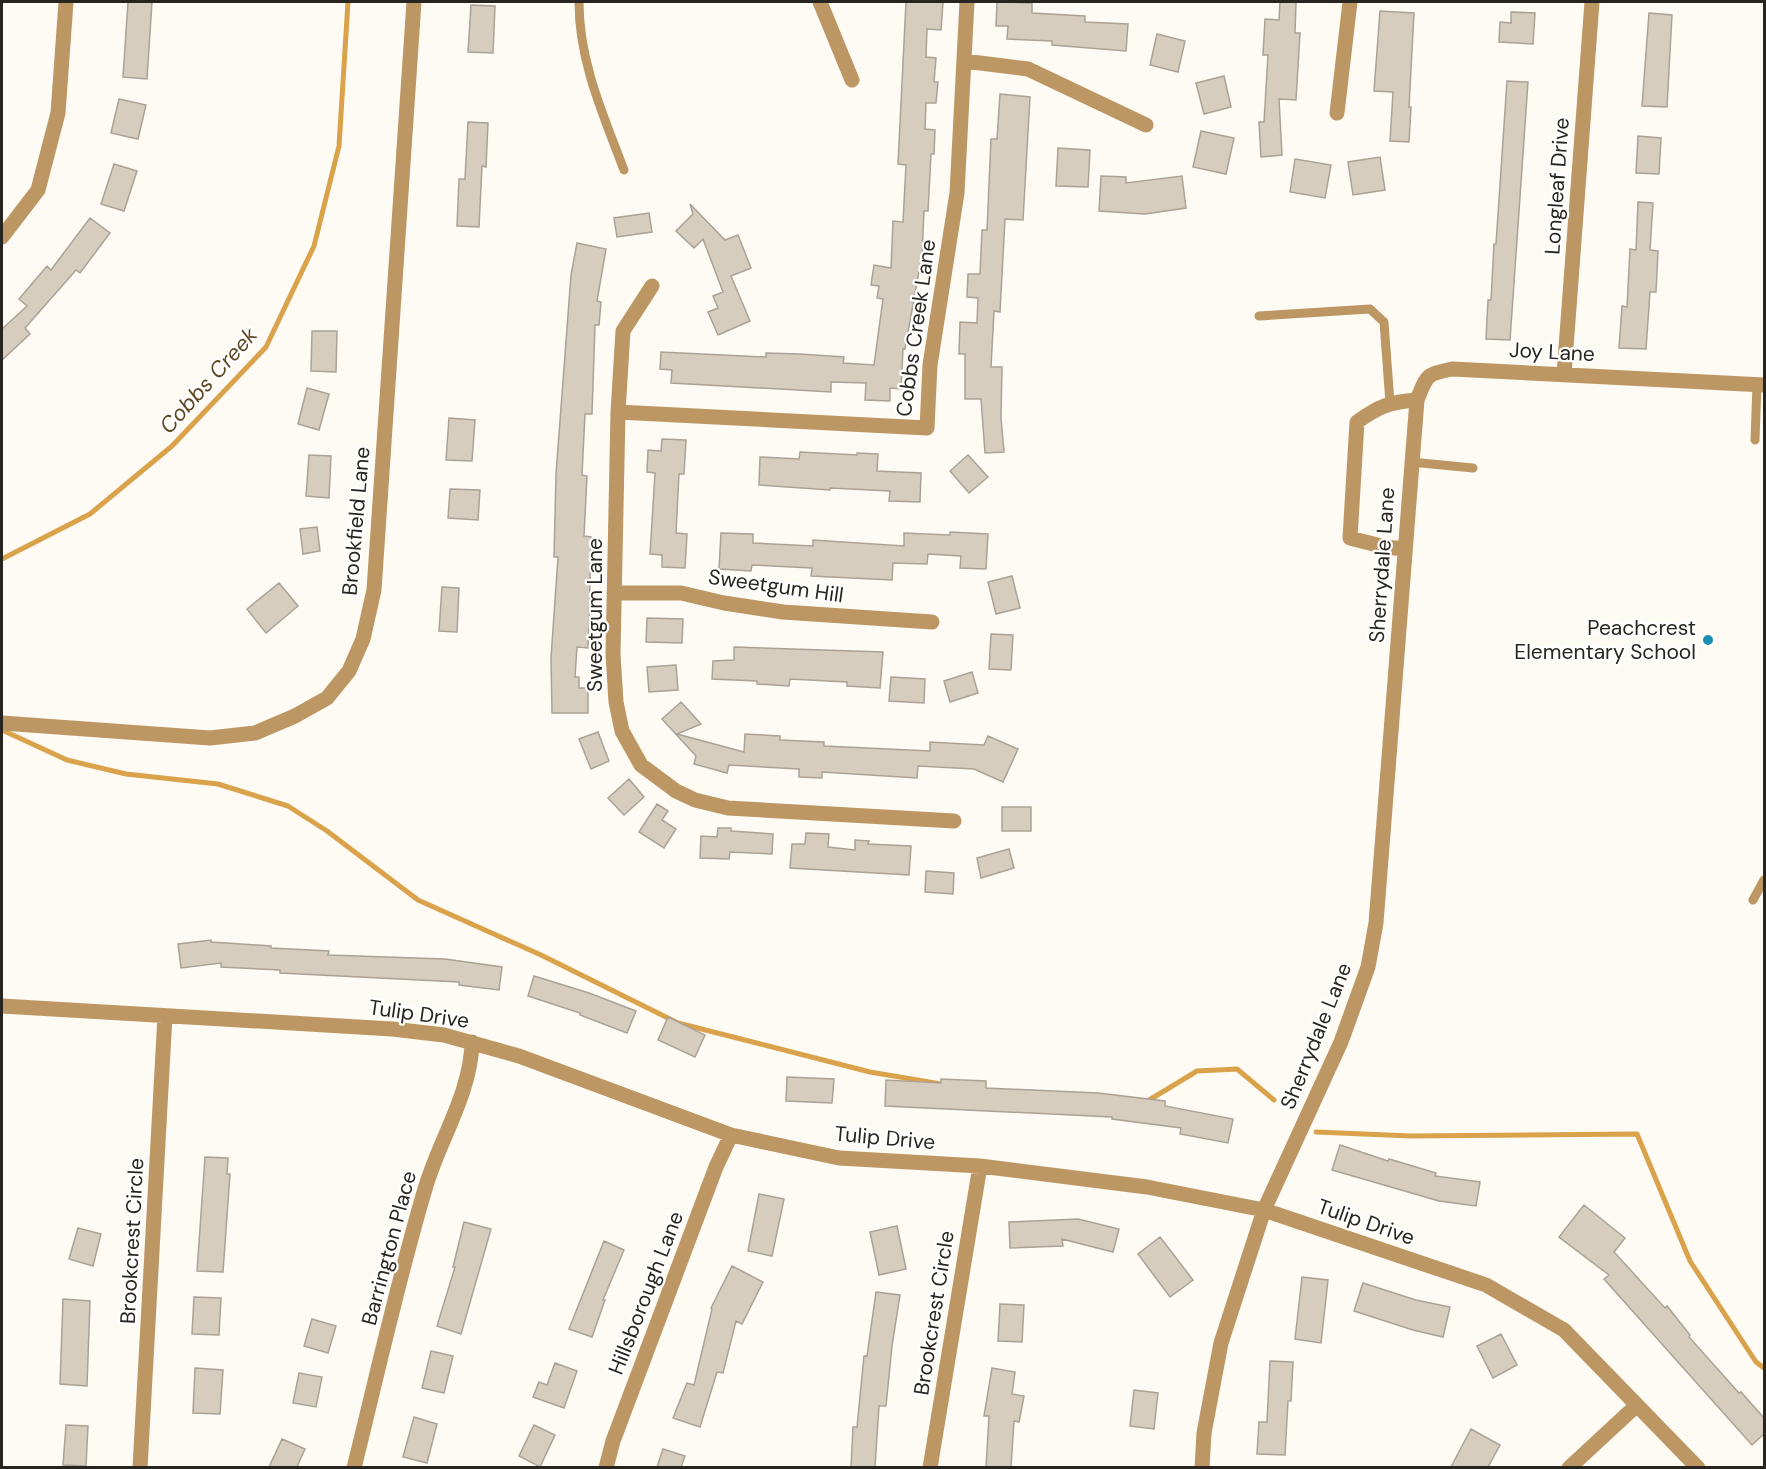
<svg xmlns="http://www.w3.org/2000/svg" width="1766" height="1469" font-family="'DM Sans',sans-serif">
  <rect width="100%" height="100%" fill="#fefaf4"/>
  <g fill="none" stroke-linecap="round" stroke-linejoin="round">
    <path stroke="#d9a24b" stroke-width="5" d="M2 559 90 514 172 446 266 347 314 246 339 146 348 2
      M2 730 67 760 126 774 218 784 288 806 327 831 418 900 541 955 678 1023 870 1072 941 1084
      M1146 1102 1197 1071 1237 1069 1274 1100
      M1316 1132 1411 1136 1637 1134 1690 1261 1756 1362 1764 1368"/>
  </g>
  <path fill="#d6cdbf" stroke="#aba295" stroke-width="1.5" d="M128 2H152L147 79 123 77Z
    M906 2H943L941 30 927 29 926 57 936 58 934 82H938L936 103H926L925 129 935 130 934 154H931L928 211H924L922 255 905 349H903L901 389 890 388V401L865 400 866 383 831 382V392L671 383 672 370 660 369 661 352 766 357V353L799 354 844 357 843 363 874 365 883 299 877 298 879 286 871 285 874 265 891 268 893 221 903 222 906 165 898 164Z
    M997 2 1032 3V13L1085 16V22L1128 24 1126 51 1052 45V41L1007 39 1008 26H996Z
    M1280 2H1296L1295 33H1300L1296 100 1279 99 1282 155 1261 157 1259 122H1264L1268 55H1263L1265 19 1279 20Z
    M471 5 495 6 493 53 468 52Z
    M1380 11 1414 13 1409 107H1411L1409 142 1390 141 1393 92 1374 91Z
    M1511 12 1535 13 1533 44 1499 42 1500 22 1511 23Z
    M1649 13 1672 15 1667 107 1642 106Z
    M1157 34 1185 41 1178 72 1150 65Z
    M1224 76 1231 107 1204 114 1196 83Z
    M1507 81 1528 82 1510 340 1486 339 1488 300H1491L1494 244H1496Z
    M1000 94 1030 97 1023 220 1005 219 1000 312 994 311 991 367H1002L1001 418 1004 452 985 453 981 399H965V354H959L960 322 977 323 978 298 967 297 968 274H980L982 230H987L991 139H997Z
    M119 99 146 105 138 139 111 133Z
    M468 122 488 123 486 167 482 166 479 227 457 226 459 179H465Z
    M1201 131 1234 138 1226 174 1193 167Z
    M1638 136 1661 138 1659 174 1636 173Z
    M1058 148 1090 150 1088 187 1056 186Z
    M1380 157 1385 190 1353 195 1348 162Z
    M1295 159 1331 165 1325 198 1290 192Z
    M114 164 137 171 124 211 101 204Z
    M1101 176 1126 177V183L1182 176 1186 208 1145 214 1099 211Z
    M1638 202 1653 203 1650 250 1658 251 1656 292H1650L1646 349 1619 348 1622 306 1627 307 1630 249 1636 250Z
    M690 204 725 240 738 235 751 268 731 276 750 321 718 335 708 312 718 308 713 296 723 292 703 239 694 248 676 231 693 214Z
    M649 213 652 232 617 237 614 218Z
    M90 218 110 233 80 273 76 270 25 328 30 334 2 360V329L27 306 19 299 47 266 51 270Z
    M577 243 606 249 597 301 601 302 599 325H595L592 414H585L582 475 587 476 584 536 591 537 589 625 588 648 577 647 575 677H579V688H588V713H552L551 658 558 557H554L556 474 571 275Z
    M312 331H337L336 372 311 371Z
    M307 388 329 394 319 430 298 424Z
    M449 418 475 420 472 461 446 460Z
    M662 439 686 440 684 474H679L676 533 687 534 685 568 662 567V555L650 554 655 473 647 472 648 450 661 451Z
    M800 452 857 455V453L878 454 877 471 921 473 920 502 889 501 890 491 830 488V490L759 485 760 457 799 459Z
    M309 455 331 456 329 498 306 496Z
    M968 455 988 477 969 493 950 471Z
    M450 489 480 490 478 520 448 518Z
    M317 527 320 551 303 554 300 529Z
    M950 532 988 534 986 569 960 568 961 556 928 554 927 564 893 563 892 580 811 576 812 568 752 565 751 571 719 569 721 533 753 534V543L813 546V540L904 546V533L950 535Z
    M1012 576 1020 608 996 614 988 582Z
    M279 583 298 606 266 633 247 609Z
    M442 587 459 588 457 632 439 631Z
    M647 618 683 619 682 643 646 642Z
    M991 634 1013 635 1011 670 989 669Z
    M734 647 883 652 880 688 847 686V682L790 679 789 686 757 684V681L712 679 713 661 734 660Z
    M676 665 678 690 649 692 647 667Z
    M972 672 978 693 950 702 944 681Z
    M891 677 925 679 924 703 889 701Z
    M681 702 701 724 677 734 744 752 745 734 780 736V740L824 742V746L930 751V742L984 745 988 736 1018 749 1003 782 974 769 918 766 917 778 822 772V778L799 777V769L729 765 727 773 694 764 696 756 662 719Z
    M598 732 609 761 591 769 579 739Z
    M629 779 644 797 624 815 608 798Z
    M657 804 668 811 662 820 676 829 664 848 639 832Z
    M1002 807H1031V831H1002Z
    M718 828H731V831L773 834 772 854 730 852 729 859 700 858 701 836 717 837Z
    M806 833 829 834 828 847 855 850V840L869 841 868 844 911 846 909 875 790 868 792 844H805Z
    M1009 849 1014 868 981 878 977 858Z
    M926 871 954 873 953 894 925 892Z
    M211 940V942L271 946V948L329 951 328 955 445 959 502 967 499 990 459 985V982L280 973V970L221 967V963L181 968 178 944Z
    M534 976 589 993 636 1011 627 1033 580 1015V1013L528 996Z
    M668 1017 705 1035 695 1057 658 1040Z
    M787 1077 834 1079 832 1103 786 1101Z
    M941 1079 986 1081V1088L1098 1093 1165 1101V1106L1233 1119 1228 1143 1180 1134 1181 1128 1112 1119V1117L885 1106 886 1080 941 1083Z
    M1340 1145 1388 1161 1389 1159 1436 1173 1435 1176 1480 1182 1476 1206 1439 1201 1332 1170Z
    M205 1157 228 1158 227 1174H230L223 1272 197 1271Z
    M759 1194 784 1199 772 1256 748 1251Z
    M1584 1205 1625 1238 1614 1252 1665 1308 1667 1306 1690 1335 1689 1337 1739 1393 1741 1392 1764 1418V1434L1752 1445 1604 1279 1609 1275 1559 1237Z
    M1078 1219 1119 1229 1113 1252 1062 1239 1063 1246 1010 1248 1009 1222Z
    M464 1222 491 1229 461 1334 437 1326 455 1267H453Z
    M897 1226 906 1269 879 1275 870 1232Z
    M78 1228 101 1234 93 1266 69 1259Z
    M1160 1237 1193 1280 1170 1297 1138 1254Z
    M604 1241 624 1250 603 1300H605L592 1337 569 1329Z
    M732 1266 763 1282 742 1324 736 1321 723 1373 717 1372 700 1427 673 1418 687 1383 694 1385 712 1309 711 1308Z
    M1302 1277 1328 1280 1321 1343 1295 1339Z
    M1363 1283 1416 1300 1450 1307 1443 1337 1413 1330 1354 1311Z
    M876 1292 900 1295 892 1346 886 1406H879L875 1467H851L853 1427H857L864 1356H867Z
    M194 1297 221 1298 219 1335 192 1334Z
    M63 1299 90 1301 87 1386 60 1384Z
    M1000 1304 1024 1305 1022 1342 998 1341Z
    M312 1319 336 1326 328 1353 304 1346Z
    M1501 1334 1517 1365 1493 1378 1477 1346Z
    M431 1351 453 1356 444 1393 422 1388Z
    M1270 1361 1293 1362 1291 1401H1288L1285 1455 1257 1454 1259 1422H1267Z
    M555 1363 577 1371 564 1408 533 1397 539 1382 547 1385Z
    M195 1368 223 1370 220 1414 193 1413Z
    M992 1368 1015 1372 1012 1394 1024 1396 1019 1422 1014 1421 1011 1467H986L989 1416H984Z
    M299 1373 322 1377 316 1407 293 1403Z
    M1134 1390 1158 1393 1154 1429 1130 1426Z
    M414 1417 437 1424 427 1463 403 1457Z
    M66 1425 88 1426 86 1466 63 1465Z
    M534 1425 555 1435 540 1467 519 1456Z
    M1471 1429 1500 1445 1488 1467H1451Z
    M282 1439 305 1449 297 1467H269Z
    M663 1449 685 1456 681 1467H657Z"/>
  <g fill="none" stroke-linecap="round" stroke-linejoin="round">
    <path stroke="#bc9763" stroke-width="9" d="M579 2C579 62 603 114 624 170
      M1259 316 1370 309 1384 322 1390 403
      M1755 440 1757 385
      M1411 462 1473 468
      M1753 900 1764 880"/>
    <path stroke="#bc9763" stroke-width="15" d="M820 2 852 80
      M964 61 1028 69 1146 125
      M1337 113 1350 2
      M2 237 38 190 58 113 66 2
      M652 286 623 331 618 412 613 654 616 702 622 731 641 765 676 791 695 800 728 808 954 821
      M1564 374 1592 2
      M618 412 927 428 930 365 957 193 967 2
      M1405 549 1385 547 1350 538 1357 422C1379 406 1390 402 1417 400
      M614 593H681L724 603 783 612 932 622
      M2 723 210 738 255 733 295 716 327 698 349 671 363 639 374 590 414 2
      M2 1006 392 1029 444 1035 519 1056 731 1135 839 1158 980 1166 1147 1187 1264 1210 1486 1285 1564 1330 1698 1468
      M140 1468 165 1016
      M354 1468C377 1375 398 1280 425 1189 439 1140 471 1094 472 1042
      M606 1468 613 1441 716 1167 731 1135
      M930 1468 980 1166
      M1202 1468 1204 1433 1221 1343 1264 1210 1341 1042 1368 967 1376 923 1417 400C1427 376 1425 374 1452 369L1764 385
      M1569 1468 1637 1405"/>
  </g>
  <circle fill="#1b8db1" stroke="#fff" stroke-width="2" cx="1708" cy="640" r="6"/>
  <g text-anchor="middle" stroke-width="4.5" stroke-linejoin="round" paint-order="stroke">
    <g font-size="21" fill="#28241f" stroke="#fff">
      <text transform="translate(1557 186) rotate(-86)" y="7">Longleaf Drive</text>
      <text transform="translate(916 328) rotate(-82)" y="7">Cobbs Creek Lane</text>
      <text transform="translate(1552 352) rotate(3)" y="7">Joy Lane</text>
      <text transform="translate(356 521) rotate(-85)" y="7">Brookfield Lane</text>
      <text transform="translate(1382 565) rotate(-86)" y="7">Sherrydale Lane</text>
      <text transform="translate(776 586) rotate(8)" y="7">Sweetgum Hill</text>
      <text transform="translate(595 615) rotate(-90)" y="7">Sweetgum Lane</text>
      <text transform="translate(419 1014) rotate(8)" y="7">Tulip Drive</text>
      <text transform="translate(1316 1036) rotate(-68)" y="7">Sherrydale Lane</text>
      <text transform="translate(885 1138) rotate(5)" y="7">Tulip Drive</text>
      <text transform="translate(1366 1222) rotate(19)" y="7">Tulip Drive</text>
      <text transform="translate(132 1241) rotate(-87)" y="7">Brookcrest Circle</text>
      <text transform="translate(389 1248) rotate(-75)" y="7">Barrington Place</text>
      <text transform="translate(646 1293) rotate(-69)" y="7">Hillsborough Lane</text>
      <text transform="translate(934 1313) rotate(-81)" y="7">Brookcrest Circle</text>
    </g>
    <g font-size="21" fill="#28241f" stroke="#fff" text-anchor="end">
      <text x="1696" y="635">Peachcrest<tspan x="1696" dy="24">Elementary School</tspan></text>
    </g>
    <g font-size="22" font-style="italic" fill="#5f4723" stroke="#fff">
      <text transform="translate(208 380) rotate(-48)" y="8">Cobbs Creek</text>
    </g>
  </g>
  <rect width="1766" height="1469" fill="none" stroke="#28241f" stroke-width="6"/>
</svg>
